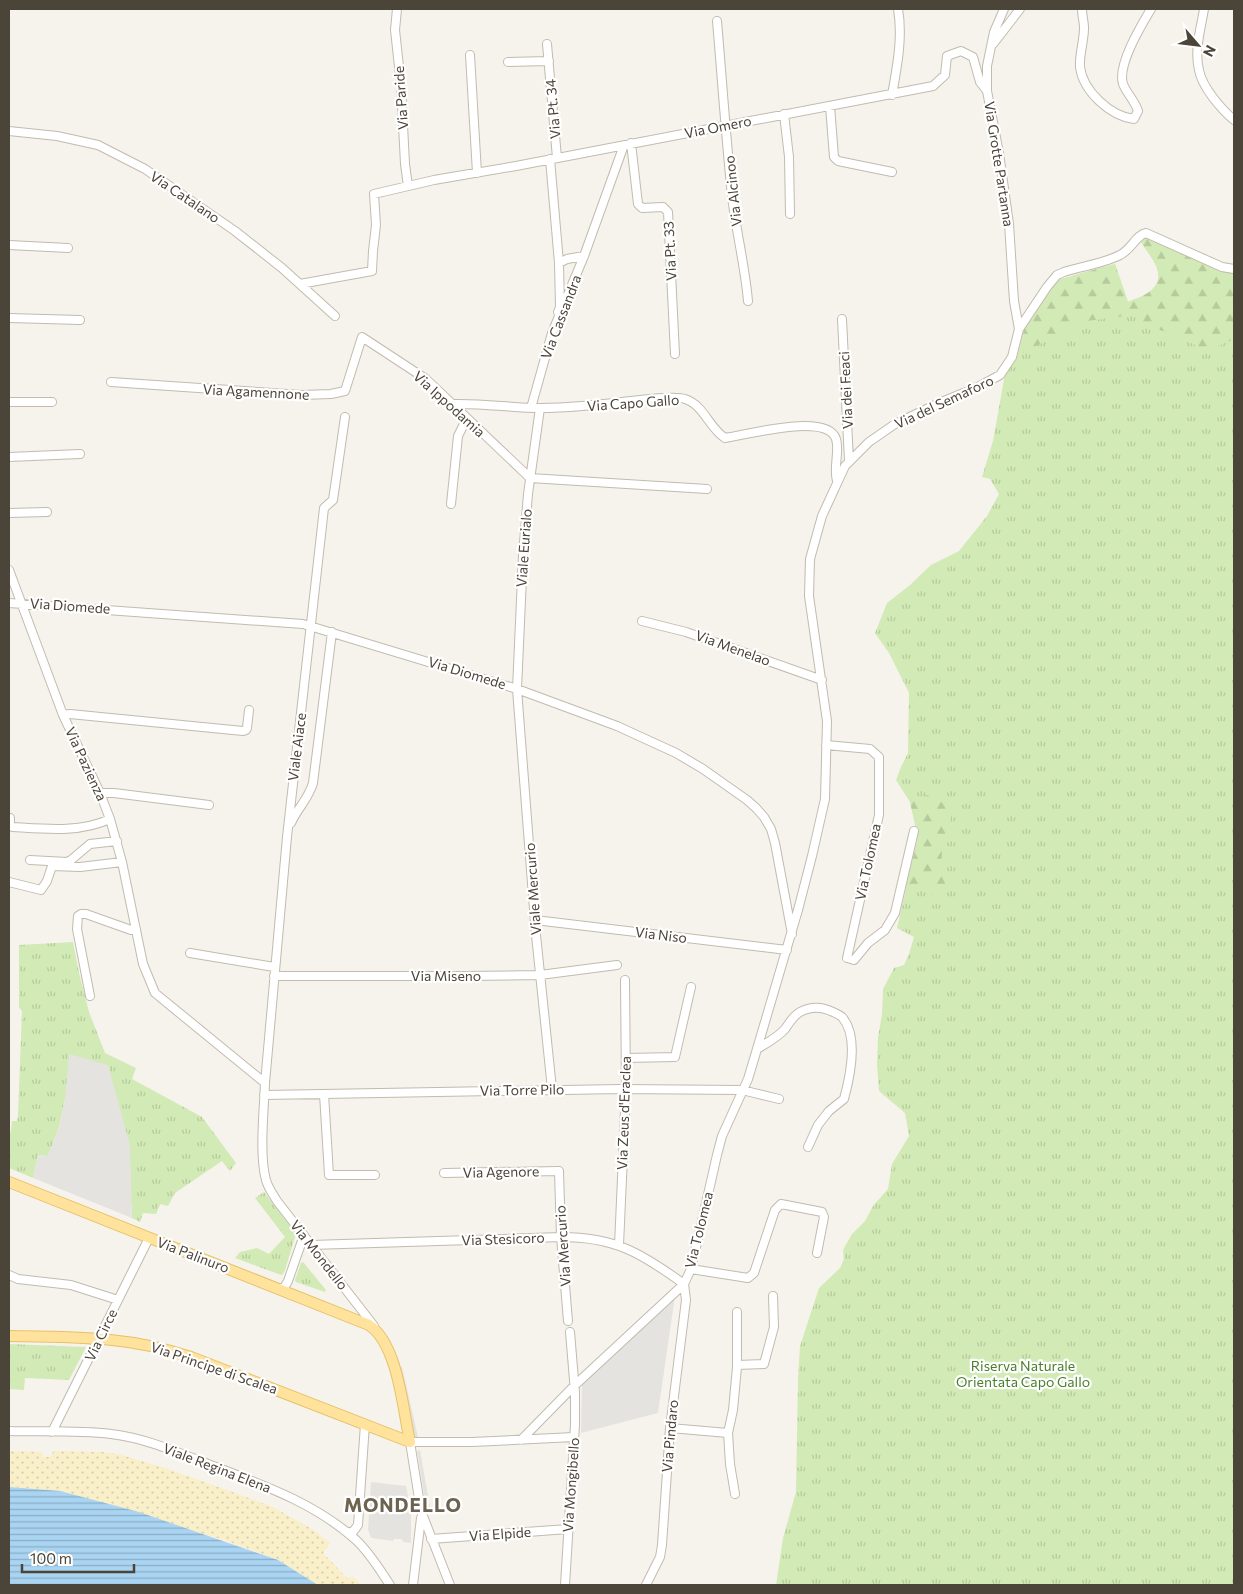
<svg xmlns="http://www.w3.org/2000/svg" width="1243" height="1594" font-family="Commissioner,sans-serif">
  <defs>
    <pattern id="grass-tufts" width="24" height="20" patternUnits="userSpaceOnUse" patternTransform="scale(1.25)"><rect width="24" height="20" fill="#d2eab5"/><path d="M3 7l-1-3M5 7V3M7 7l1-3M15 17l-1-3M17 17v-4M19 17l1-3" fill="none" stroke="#b6ca9c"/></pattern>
    <pattern id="forest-firs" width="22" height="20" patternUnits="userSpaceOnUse" patternTransform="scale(1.25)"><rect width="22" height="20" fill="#d2eab5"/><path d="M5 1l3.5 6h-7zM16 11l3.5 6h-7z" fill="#b6ca9c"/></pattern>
    <pattern id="sand-dots" width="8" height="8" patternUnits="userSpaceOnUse" patternTransform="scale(1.25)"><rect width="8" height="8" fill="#f9efc9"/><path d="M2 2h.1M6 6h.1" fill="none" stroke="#d7cead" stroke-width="1.8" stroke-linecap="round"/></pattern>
    <pattern id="water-rules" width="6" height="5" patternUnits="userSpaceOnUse" patternTransform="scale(1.25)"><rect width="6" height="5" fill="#a9d4f2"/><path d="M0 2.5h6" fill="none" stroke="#8caec5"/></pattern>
  </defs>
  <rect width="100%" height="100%" fill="#f6f3ec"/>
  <path fill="url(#grass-tufts)" d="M1150 238C1177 251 1205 266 1234 273V1585H776L783 1538 796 1492 798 1379 800 1346 819 1288 840 1268 844 1259 843 1250 852 1234 865 1221 873 1206 888 1189 892 1164 909 1136 905 1113 879 1091 877 1064 878 1038 882 1014 883 989 894 968 904 965 909 954 914 937 897 928 918 837 910 802 896 780 901 767 908 753 909 693 889 653 875 633 887 603 910 585 931 565 959 551 987 516 999 494 990 479 982 477 993 441 1005 374 1018 355 1025 326 1071 276 1115 264 1128 302C1135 299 1144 296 1149 292 1170 276 1151 258 1141 242Z
    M73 942 79 973 89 1012 105 1053 136 1068 132 1079 202 1117 236 1163 230 1171 222 1161 175 1193 168 1206 160 1204 156 1214 143 1213 140 1222 132 1218V1207L65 1099 59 1127 48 1156 38 1155 33 1178 9 1168V1135L11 1131 12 1121H17L18 1116 22 1011 19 1007V945Z
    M264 1192 296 1234 285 1270 283 1274 281 1275 235 1258 240 1252 257 1248 269 1254 285 1237 255 1198Z
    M303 1262 326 1290 325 1292 296 1282 295 1280 301 1263Z
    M9 1344 86 1347 69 1380 25 1378 24 1390 9 1389Z"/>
  <path fill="url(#forest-firs)" d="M1145 237 1150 238C1177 251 1205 266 1234 273V339L1207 351 1175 335 1151 327 1132 315 1087 321 1018 355 1025 326 1047 293 1057 280 1115 264 1128 302C1135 299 1144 296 1149 292 1170 277 1151 258 1141 242Z
    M927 795 940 802 953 803 950 823 945 831 946 839 942 852 941 868 946 887 944 897 938 901 931 897 932 890 929 885 912 884 906 886 918 837 910 802Z"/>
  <path fill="url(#sand-dots)" d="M9 1451 41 1452 44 1457H50L52 1455 53 1451 102 1452 118 1454 168 1469 271 1506 312 1529 330 1543 323 1553 348 1579 352 1576 362 1585H318L278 1560 224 1540 60 1491 9 1487Z"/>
  <path fill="#e5e3e0" d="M69 1054 108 1065 130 1145 132 1218 33 1178 38 1155 48 1156 59 1127 65 1099Z
    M675 1296 658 1413 581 1433 582 1382Z
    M398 1367H402L418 1437H413Z
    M420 1450 431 1513H427L417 1451Z
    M371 1482 406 1486 411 1512V1543L403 1542 402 1539H394L393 1541 371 1538 368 1529Z"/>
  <path fill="url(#water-rules)" d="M9 1487 60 1491 139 1512 278 1560 318 1585H9Z"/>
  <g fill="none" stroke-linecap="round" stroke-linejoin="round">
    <g stroke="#c2bbae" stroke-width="10">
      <path id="minor" d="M397 9 395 30 401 85 405 164 408 186
        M1004 9 994 32 987 66V91L999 153 1009 224 1014 301 1019 329
        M1082 9C1082 15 1084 22 1084 28 1084 41 1079 55 1080 67 1083 91 1110 116 1134 119L1138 111C1135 101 1127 94 1123 84 1117 65 1141 26 1151 9
        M1204 9C1201 28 1194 50 1199 70 1202 87 1221 109 1234 120
        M717 21C722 79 726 138 732 196 736 231 745 266 748 301
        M547 44 557 158
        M993 44 1020 9
        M470 55 477 173
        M508 62 549 61
        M892 95C897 67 903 37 898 9
        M830 106 834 157 838 161 892 172
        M784 114 789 157 790 214
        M9 131 57 136 98 145 145 169 235 231 282 268 335 316
        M631 143 638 204 642 208 663 207 668 212 675 354
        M550 159 559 263 560 307 558 312
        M9 245 68 248
        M559 263 567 259 584 256
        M300 284 372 271 373 251 376 225 374 194 434 180 516 166 933 86 945 75 947 56 961 51 973 57 980 82 987 91
        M9 318 80 320
        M842 319 849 461
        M111 382 302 395 331 394 345 391 362 337 426 379 530 478 707 489
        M9 402H52
        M453 404C483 403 512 408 541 408 574 408 607 404 640 400 649 399 677 396 685 399 704 405 709 428 725 438 747 435 827 412 836 439 840 451 833 467 837 481
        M531 408 552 333 584 256 624 145
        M540 408 528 494 523 555 517 689 536 935 552 1089
        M9 457 80 454
        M451 504 458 436 467 418
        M9 513 47 512
        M9 570 63 715 100 793 110 819 122 862 143 964 155 993 265 1083C264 1110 259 1155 266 1180 268 1188 273 1194 277 1201L374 1326
        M9 603 303 624 517 689 617 726 676 753 703 769 747 800 756 808 764 817 771 829 775 843 792 934
        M642 621 686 632 822 680
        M63 715 70 714 243 731 246 730 247 728 249 710
        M826 745 870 749 879 757V815L847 958 854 960 868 943 885 930 895 913 914 831
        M100 793H114L209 805
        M10 818V826L13 827C45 829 80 833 110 819
        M291 823C297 809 309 798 313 783L332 632
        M30 860 67 862 71 860 90 844 117 841
        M9 882 41 890 47 881 52 866 80 867 122 862
        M535 920 787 950
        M190 953 274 967
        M274 976H464L540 975 617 965
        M90 996 77 929 78 916 81 914H86L131 930 136 929
        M757 1049C767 1043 778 1037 785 1029 790 1022 793 1016 800 1012 811 1006 821 1006 833 1012 835 1013 840 1015 842 1017 859 1036 850 1077 844 1099L829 1111 818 1125 808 1147
        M626 1058 675 1057 691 987
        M265 1083 287 837 324 508 333 500 345 417
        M324 1094 329 1175H375
        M264 1095 620 1089 742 1090 779 1099
        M444 1173 559 1171 561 1237 568 1321
        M311 1245 561 1237C615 1237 641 1253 684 1284
        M619 1245 626 1089 625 980
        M691 1269 748 1278 754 1273 775 1210 781 1204 822 1212 824 1217 817 1253
        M9 1275 18 1279 71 1285 118 1300
        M281 1289 285 1286 288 1281 303 1238V1234
        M737 1365 764 1364 774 1327 773 1296
        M670 1428 728 1433
        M9 1431C43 1432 77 1430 111 1434 145 1438 177 1452 208 1464 260 1484 314 1502 356 1540 370 1553 380 1570 390 1585
        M52 1432 149 1238
        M521 1440 574 1386 684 1284 691 1269 717 1155 722 1136 748 1079 757 1049 798 910 812 856 825 799 827 721 809 596 810 559 822 516 845 466 869 442 895 424 939 403 976 388 1000 375 1012 357 1019 329 1047 287 1057 275 1064 272C1082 266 1103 264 1120 255 1131 250 1136 235 1146 233L1222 267 1234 269
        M735 1494 730 1464 728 1433 733 1410 737 1367V1312
        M345 1531 352 1533 358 1525 365 1424
        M431 1539 568 1529
        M413 1585 421 1518
        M450 1585 421 1511 410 1442H472L574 1437
        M565 1585 575 1425V1392L570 1332
        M646 1585 660 1557 662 1545 670 1428 686 1300 684 1284"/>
    </g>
    <g stroke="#e6c16a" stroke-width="12">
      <path id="major" d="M9 1182 369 1325C398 1344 403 1410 410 1442
        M9 1336C74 1337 129 1336 191 1357L410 1442"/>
    </g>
    <use href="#minor" stroke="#fff" stroke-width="8"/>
    <use href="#major" stroke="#ffe39c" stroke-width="10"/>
  </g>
  <g text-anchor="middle" stroke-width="4.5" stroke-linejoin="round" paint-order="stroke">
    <g font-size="14" fill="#4b4439" stroke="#fff">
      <text transform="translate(401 98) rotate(-94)" y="5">Via Paride</text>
      <text transform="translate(553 109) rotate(-95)" y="5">Via Pt. 34</text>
      <text transform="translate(718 127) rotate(-11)" y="5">Via Omero</text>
      <text transform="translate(999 164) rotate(81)" y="5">Via Grotte Partanna</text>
      <text transform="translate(733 191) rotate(-96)" y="5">Via Alcinoo</text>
      <text transform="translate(185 197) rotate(34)" y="5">Via Catalano</text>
      <text transform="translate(670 251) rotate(-93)" y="5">Via Pt. 33</text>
      <text transform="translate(561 317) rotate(-69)" y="5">Via Cassandra</text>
      <text transform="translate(846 390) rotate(-93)" y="5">Via dei Feaci</text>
      <text transform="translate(256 392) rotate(3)" y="5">Via Agamennone</text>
      <text transform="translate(944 402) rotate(-25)" y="5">Via del Semaforo</text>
      <text transform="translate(633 403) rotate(-4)" y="5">Via Capo Gallo</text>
      <text transform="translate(449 404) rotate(42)" y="5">Via Ippodamia</text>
      <text transform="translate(524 548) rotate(-86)" y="5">Viale Eurialo</text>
      <text transform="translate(70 606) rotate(4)" y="5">Via Diomede</text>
      <text transform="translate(733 648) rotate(20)" y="5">Via Menelao</text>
      <text transform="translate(467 673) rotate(17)" y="5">Via Diomede</text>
      <text transform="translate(297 747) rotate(-83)" y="5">Viale Aiace</text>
      <text transform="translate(86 764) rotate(65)" y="5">Via Pazienza</text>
      <text transform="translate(868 862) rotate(-78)" y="5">Via Tolomea</text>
      <text transform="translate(533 889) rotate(-94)" y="5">Viale Mercurio</text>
      <text transform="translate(661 935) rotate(7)" y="5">Via Niso</text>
      <text x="446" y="981">Via Miseno</text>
      <text transform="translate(522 1090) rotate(-1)" y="5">Via Torre Pilo</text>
      <text transform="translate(624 1113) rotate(-88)" y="5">Via Zeus d'Eraclea</text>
      <text transform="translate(501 1172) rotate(-1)" y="5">Via Agenore</text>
      <text transform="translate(699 1230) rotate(-76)" y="5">Via Tolomea</text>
      <text transform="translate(503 1239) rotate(-2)" y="5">Via Stesicoro</text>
      <text transform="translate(563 1246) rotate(-94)" y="5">Via Mercurio</text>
      <text transform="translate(193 1255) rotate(21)" y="5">Via Palinuro</text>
      <text transform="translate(319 1255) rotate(52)" y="5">Via Mondello</text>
      <text transform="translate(101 1335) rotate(-64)" y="5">Via Circe</text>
      <text transform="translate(214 1368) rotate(19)" y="5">Via Principe di Scalea</text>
      <text transform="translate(670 1436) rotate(-85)" y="5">Via Pindaro</text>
      <text transform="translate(217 1468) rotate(21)" y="5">Viale Regina Elena</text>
      <text transform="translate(571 1485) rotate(-86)" y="5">Via Mongibello</text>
      <text transform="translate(500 1534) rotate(-4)" y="5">Via Elpide</text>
    </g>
    <g font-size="14" fill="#4a7f2a" stroke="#fff">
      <text x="1023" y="1371">Riserva Naturale<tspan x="1023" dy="16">Orientata Capo Gallo</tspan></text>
    </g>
    <g font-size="19" font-weight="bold" letter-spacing="1" fill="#6e6250" stroke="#fff">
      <text x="403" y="1512">MONDELLO</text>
    </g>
  </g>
  <rect width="1243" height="1594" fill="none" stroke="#4b4439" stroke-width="20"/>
  <g transform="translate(1198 45) rotate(118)" stroke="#ffffff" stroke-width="4" paint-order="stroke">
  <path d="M0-4L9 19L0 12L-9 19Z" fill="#4b4439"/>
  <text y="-8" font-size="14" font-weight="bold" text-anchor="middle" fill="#4b4439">N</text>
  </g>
  <path d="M22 1564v8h112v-8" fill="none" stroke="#4b4439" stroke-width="2.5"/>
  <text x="30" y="1564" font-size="15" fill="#4b4439" stroke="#ffffff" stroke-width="4" paint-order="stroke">100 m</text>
</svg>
